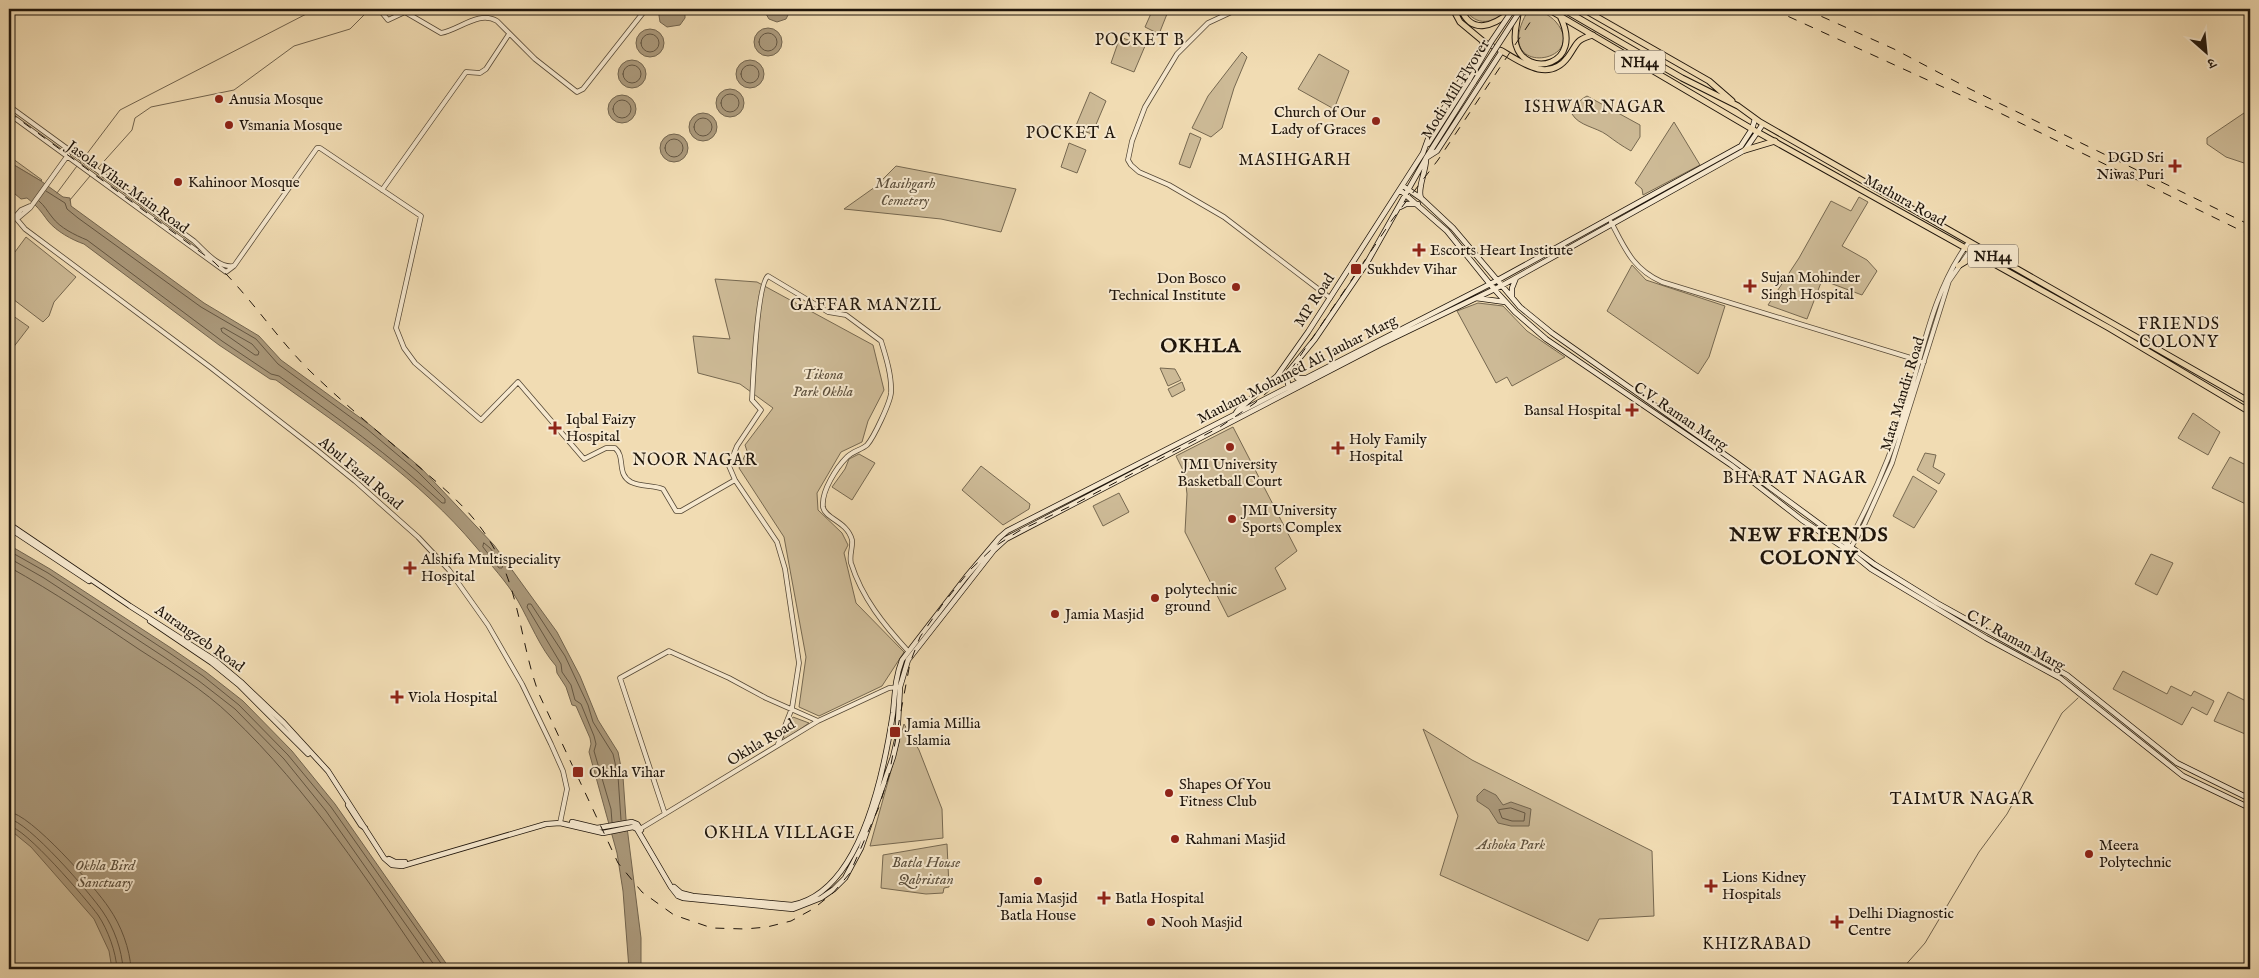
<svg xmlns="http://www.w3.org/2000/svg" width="2259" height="978" font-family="'IM FELL English','Noto Serif Devanagari',serif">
  <rect width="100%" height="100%" fill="#f1dcb3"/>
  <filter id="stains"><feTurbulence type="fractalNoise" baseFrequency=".004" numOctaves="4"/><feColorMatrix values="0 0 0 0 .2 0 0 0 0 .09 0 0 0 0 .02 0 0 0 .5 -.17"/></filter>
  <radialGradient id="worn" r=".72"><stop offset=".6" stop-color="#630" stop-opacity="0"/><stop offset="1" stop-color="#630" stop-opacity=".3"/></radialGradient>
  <path fill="#cdba96" stroke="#766850" d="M1153 9H1169L1159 34 1145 27Z
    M1465 9H1507C1494 24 1476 27 1465 9Z
    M1529 9C1538 9 1550 15 1556 22 1592 64 1486 80 1529 9Z
    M1120 37 1145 46 1134 72 1111 63Z
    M1242 52 1247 57 1234 88 1222 128 1211 137 1192 128 1208 96Z
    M1319 54 1349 71 1334 109 1298 89Z
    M1090 92 1106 101 1092 134 1075 128Z
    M1587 96 1640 125V137L1631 151C1622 146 1615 141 1607 135 1596 127 1579 126 1572 114 1575 106 1579 100 1587 96Z
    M2250 112V165L2226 157 2207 144V138L2244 113Z
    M1674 122 1700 165 1643 195 1642 189 1635 183Z
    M1190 133 1201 138 1190 168 1179 164Z
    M1069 143 1086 150 1077 173 1061 167Z
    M9 156 42 180 41 181 9 162Z
    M896 166 1016 189 1001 232 941 219 844 209 875 187Z
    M1859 197 1868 202 1842 246 1867 260 1877 271 1862 295 1822 280 1807 319 1768 305 1799 258 1831 201 1851 211Z
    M26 237 76 277 54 302 49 316 43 322 9 296V260Z
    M1632 265 1646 280 1725 306 1709 357 1698 374 1607 311Z
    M715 279 757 282 873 345 884 390 868 421 862 442 841 452 817 493 818 510 842 533 848 545 844 553 856 603 904 652 882 686 819 716 799 707 806 657 784 537 739 468 747 451 745 445 773 408 740 384 698 373 693 336 730 339Z
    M1478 303 1503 306 1527 331 1565 357 1512 386 1507 377 1496 383 1457 311Z
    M9 313 29 327 9 353Z
    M1160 368 1175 369 1181 380 1168 386Z
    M1182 382 1185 390 1172 397 1168 389Z
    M2193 413 2220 432 2208 455 2178 438Z
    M1233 427 1297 551 1275 568 1286 589 1228 617 1185 532 1187 494 1185 477 1186 476 1176 456Z
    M1925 453 1936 455 1933 467 1945 474 1939 484 1917 470Z
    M859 454 875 463 852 500 832 487 845 469 849 459Z
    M2230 457 2250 467V506L2212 488Z
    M981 466 1030 504 1029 509 1003 525 962 490Z
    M1913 476 1937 491 1914 528 1893 516Z
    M1119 493 1129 512 1103 526 1093 506Z
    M2151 554 2173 563 2157 595 2135 584Z
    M2123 671 2167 694 2171 686 2191 696 2194 691 2214 701 2207 715 2192 707 2182 725 2113 689Z
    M9 676 357 969H9Z
    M2228 692 2250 703V736L2214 721Z
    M793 717 809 723 786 739 782 737Z
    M904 724 919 750 942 809 943 838 870 846Z
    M1423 729 1472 760 1652 851 1654 916 1599 919 1588 941 1440 875 1458 816Z
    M947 844 949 887 944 888 943 893 926 894 881 888 883 855Z"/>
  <path fill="#aa987a" stroke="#72644e" d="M658 9H685V18L680 25 667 27 660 22Z
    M763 9H791L786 19 777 22 769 19Z
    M754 42a14 14 0 1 1 28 0a14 14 0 1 1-28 0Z
    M636 43a14 14 0 1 1 28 0a14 14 0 1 1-28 0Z
    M736 74a14 14 0 1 1 28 0a14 14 0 1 1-28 0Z
    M618 74a14 14 0 1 1 28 0a14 14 0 1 1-28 0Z
    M716 103a14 14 0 1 1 28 0a14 14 0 1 1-28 0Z
    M608 109a14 14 0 1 1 28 0a14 14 0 1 1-28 0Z
    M689 127a14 14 0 1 1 28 0a14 14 0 1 1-28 0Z
    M660 148a14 14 0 1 1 28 0a14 14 0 1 1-28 0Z
    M9 162 41 181 63 197 70 198 71 206 204 303 259 336 281 360 370 425 421 468 494 545 557 632 580 676 598 720 618 752 623 777 626 819 641 938V969H629L623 891 617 853 589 752 591 744 590 738 576 706 572 705 566 687 557 673 556 666C540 648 530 622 518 601 507 582 490 564 476 547 420 480 346 430 276 380L270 379 219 345 84 244C72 240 56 231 48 221 40 210 37 206 27 198L21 199 9 189Z
    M9 545 50 569 171 648 206 672 243 701 292 751 335 804 450 969H112L109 951 94 919 31 847 9 829Z
    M1484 789 1496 795 1503 805 1511 802 1531 809 1529 826H1511L1498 823 1489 809 1477 801V796Z"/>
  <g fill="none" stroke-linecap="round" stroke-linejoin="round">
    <path stroke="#645642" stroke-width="1" d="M759 42a9 9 0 1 1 18 0a9 9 0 1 1-18 0Z
      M641 43a9 9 0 1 1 18 0a9 9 0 1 1-18 0Z
      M741 74a9 9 0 1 1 18 0a9 9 0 1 1-18 0Z
      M623 74a9 9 0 1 1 18 0a9 9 0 1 1-18 0Z
      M721 103a9 9 0 1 1 18 0a9 9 0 1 1-18 0Z
      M613 109a9 9 0 1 1 18 0a9 9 0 1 1-18 0Z
      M694 127a9 9 0 1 1 18 0a9 9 0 1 1-18 0Z
      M665 148a9 9 0 1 1 18 0a9 9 0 1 1-18 0Z
      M39 201C45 206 47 211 52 217 60 228 75 235 87 240L222 341 271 374 279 376C335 416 391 456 442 503H445V499L418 472 367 429 278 364 256 339 201 307 78 218 67 209 65 203 46 191
      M224 328 252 344 259 352 258 355H255L222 332 221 329Z
      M484 543 490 548 503 565 502 568H499L483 547Z
      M9 551 48 573 168 652 203 676 239 705 288 755 331 807 445 969
      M9 558 44 578 164 657 199 681 235 709 284 759 326 811 437 969
      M9 567C54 592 97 621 140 650 171 670 204 690 231 716 309 790 368 881 428 969
      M1511 808 1525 813 1524 821H1512L1502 818 1499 810Z
      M9 812C30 813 96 888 109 908 121 925 130 949 131 969
      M9 819C27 820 91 894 103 912 114 928 122 950 123 969
      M612 822 611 809 594 751 596 744 594 736 581 704 575 700 571 685 562 672 561 664 527 607 528 604H531L565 656 588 705 593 722 613 754 618 776 621 820
      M9 826C25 827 86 899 98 915 108 930 116 952 117 969"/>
    <path stroke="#72644e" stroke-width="1" d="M80 163 120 110 316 9
      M98 168 132 130 135 118 151 107 234 90 294 46 350 29 370 9
      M57 193 77 166
      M70 200 90 176
      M1902 969 1925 943 1979 852 2007 814 2062 713 2078 698"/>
    <g stroke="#544735" stroke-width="5.5">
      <path id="tertiary" d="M379 9 388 20 405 12 441 33C459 30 479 10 497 21L535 59 577 92 583 89 646 9
        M1238 9 1208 23 1177 54 1145 107 1132 141 1128 160 1131 165 1139 172 1169 185 1224 217 1330 298
        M9 106 194 241C205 251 218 268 233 266
        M9 114 226 272 234 266 317 148H320L421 216 396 328 404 348 415 363 481 420 518 382 584 459 606 448H615C626 457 616 474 631 482 641 487 653 485 663 489L676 511H681L735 480
        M382 190 466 72 480 73 486 69 509 34
        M15 217 25 229 210 367 318 451 355 481 418 537 449 570 488 625 522 684 551 744 563 771 567 789 560 823
        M15 217 21 210 30 206
        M17 219 30 208 68 155
        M1611 222C1625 249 1633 269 1662 282L1924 362
        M1846 547C1871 502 1891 456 1906 407 1923 351 1933 290 1969 242
        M1850 549 1864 525 1892 463 1949 281 1974 245
        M778 744 792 708 799 663 785 569 777 542 735 480 729 466 737 446 761 410 752 400C753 381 757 284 768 276L828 312 846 315 881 341C886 357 892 376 891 393 890 403 874 437 867 445 861 450 853 451 847 457 837 467 821 491 823 507 825 519 847 521 852 540 853 548 849 555 851 563 862 598 884 625 908 651
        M665 814 620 678 669 651 729 678 766 698 818 721
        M640 829 818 721 889 688 900 687"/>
    </g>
    <g stroke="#1f150b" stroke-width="6">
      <path id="secondary" d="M1428 144 1469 80
        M1403 186 1422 199 1453 228 1520 307 1552 333 1734 461 1874 564 1937 603 2067 675 2177 763 2250 799
        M1400 190 1447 231 1494 289 1515 312 1546 339 1731 465 1802 520 1849 551 1871 569 1986 638 2060 678 2183 776 2250 808
        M1421 198C1417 189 1426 171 1426 160
        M1400 207 1406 204H1418
        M1512 297V288L1516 278
        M1476 298 1505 302
        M1295 365V375L1297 378H1305
        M1289 388 1287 379 1289 371 1315 339 1368 261 1426 158 1474 82
        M1234 416 1238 410 1277 376 1308 332 1423 153 1432 128 1484 42 1502 51 1437 151 1426 158
        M9 524 130 606 216 661 241 682 284 723 328 771 384 858 392 865 402 866 546 824 560 823 603 833 633 827 637 829 671 887 678 896 683 898 793 909 821 898 834 889 845 878 861 848 893 757 897 740 900 687 908 660 994 550 1006 539 1381 344 1501 286 1745 150 1763 124
        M9 528 89 581
        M150 621 212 663 239 685 308 754
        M348 805 361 825 365 828
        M572 822 597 828 632 822 637 824 641 830
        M389 859 395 862H405
        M674 887 681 893 693 896 792 905C861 892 884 772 893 713 895 694 895 678 902 660L966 577 999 538 1007 531 1496 281 1741 146 1752 129 1755 119"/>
    </g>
    <g stroke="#1f150b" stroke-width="7">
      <path id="primary" d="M1745 150 1775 141"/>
    </g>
    <g stroke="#1f150b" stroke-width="7">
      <path id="trunk" d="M1453 9 1460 22 1484 42
        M1461 9C1472 36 1494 25 1511 12
        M1548 9 1752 129 2109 328 2250 412
        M1563 9 1682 78 1738 106 1760 122 2250 402
        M1583 9 1709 81 1732 101
        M1518 14C1517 24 1513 35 1516 45 1526 79 1585 66 1560 16
        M1502 51C1522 63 1549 83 1568 57 1578 43 1575 40 1593 35
        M1958 266 1973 257H1980"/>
    </g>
    <use href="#tertiary" stroke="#f6e8ce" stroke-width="4"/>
    <use href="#secondary" stroke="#f6e8ce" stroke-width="4.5"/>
    <use href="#primary" stroke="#f1dcb3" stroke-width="5"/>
    <use href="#trunk" stroke="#f1dcb3" stroke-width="5"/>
    <path stroke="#1f150b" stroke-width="1" stroke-dasharray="9 9" stroke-linecap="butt" d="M1772 9 2002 114 2250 235
      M1805 9 1894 49 1970 89 2250 225
      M9 112 214 262C249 295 275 336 309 370 341 401 376 430 411 460 443 488 474 511 495 550 520 594 521 646 539 694L618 863 642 892 674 915 712 928 745 929 767 927 791 921 813 909 833 893 850 873 879 807 889 775 910 663 920 637 942 605 970 570 994 547 1019 531 1073 505 1220 427 1255 403 1288 374 1392 220 1438 160 1539 9"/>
    <g stroke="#1f150b" stroke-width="6" stroke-linecap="butt">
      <path id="secondary-bridge" d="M1469 80 1491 42 1512 11
        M1474 82 1518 14"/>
    </g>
    <use href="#secondary-bridge" stroke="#f6e8ce" stroke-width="4.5"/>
  </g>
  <g fill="#8f2418" stroke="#f6e8ce" stroke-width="2">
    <circle cx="219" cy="99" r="5"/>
    <circle cx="1376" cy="121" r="5"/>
    <circle cx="229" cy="125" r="5"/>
    <path d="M2172.5 158.5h5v5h5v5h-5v5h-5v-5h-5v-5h5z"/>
    <circle cx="178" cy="182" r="5"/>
    <path d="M1416.5 242.5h5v5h5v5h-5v5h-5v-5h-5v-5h5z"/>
    <rect x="1350" y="263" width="12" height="12" rx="2.5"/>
    <path d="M1747.5 278.5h5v5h5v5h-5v5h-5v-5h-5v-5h5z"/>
    <circle cx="1236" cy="287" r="5"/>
    <path d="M1629.5 402.5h5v5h5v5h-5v5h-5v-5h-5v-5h5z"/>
    <path d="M552.5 420.5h5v5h5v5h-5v5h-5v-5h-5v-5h5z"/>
    <circle cx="1230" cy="447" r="5"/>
    <path d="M1335.5 440.5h5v5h5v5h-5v5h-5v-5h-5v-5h5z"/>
    <circle cx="1232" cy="519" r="5"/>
    <path d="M407.5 560.5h5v5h5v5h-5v5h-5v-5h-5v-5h5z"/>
    <circle cx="1155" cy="598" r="5"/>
    <circle cx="1055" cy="614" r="5"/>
    <path d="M394.5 689.5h5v5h5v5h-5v5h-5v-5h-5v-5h5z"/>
    <rect x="889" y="726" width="12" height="12" rx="2.5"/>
    <rect x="572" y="766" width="12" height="12" rx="2.5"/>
    <circle cx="1169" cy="793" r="5"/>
    <circle cx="1175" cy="839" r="5"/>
    <circle cx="2089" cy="854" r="5"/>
    <circle cx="1038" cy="881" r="5"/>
    <path d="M1708.5 878.5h5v5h5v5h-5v5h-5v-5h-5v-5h5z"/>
    <path d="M1101.5 890.5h5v5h5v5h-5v5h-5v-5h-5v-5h5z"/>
    <circle cx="1151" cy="922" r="5"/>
    <path d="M1834.5 914.5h5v5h5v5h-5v5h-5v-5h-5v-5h5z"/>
  </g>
  <g text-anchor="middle" stroke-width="4" stroke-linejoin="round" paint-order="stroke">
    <g fill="#f6e8ce" stroke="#605446" stroke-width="1">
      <rect x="1615" y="50.5" width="50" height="23" rx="4"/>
      <rect x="1968" y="244.5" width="50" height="23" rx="4"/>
    </g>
    <g font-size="14" font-weight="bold" fill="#1f150b">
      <text x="1640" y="67">NH44</text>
      <text x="1993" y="261">NH44</text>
    </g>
    <g font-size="15" fill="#1f150b" stroke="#f6e8ce">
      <text transform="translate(1455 89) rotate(-58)" y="5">Modi Mill Flyover</text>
      <text transform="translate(128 187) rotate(36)" y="5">Jasola Vihar Main Road</text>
      <text transform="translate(1905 200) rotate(29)" y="5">Mathura Road</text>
      <text transform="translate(1314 300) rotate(-57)" y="5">MP Road</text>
      <text transform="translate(1297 369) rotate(-27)" y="5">Maulana Mohamed Ali Jauhar Marg</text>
      <text transform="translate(1902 394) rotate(-73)" y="5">Mata Mandir Road</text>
      <text transform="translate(1681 416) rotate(34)" y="5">C.V. Raman Marg</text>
      <text transform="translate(361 473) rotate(40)" y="5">Abul Fazal Road</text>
      <text transform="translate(200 638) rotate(35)" y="5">Aurangzeb Road</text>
      <text transform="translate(2016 640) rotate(29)" y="5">C.V. Raman Marg</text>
      <text transform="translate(761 742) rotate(-31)" y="5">Okhla Road</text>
    </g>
    <g font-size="15" fill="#1f150b" stroke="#f6e8ce" text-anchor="start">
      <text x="229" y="104">Anusia Mosque</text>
      <text x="1366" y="117" text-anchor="end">Church of Our<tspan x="1366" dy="17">Lady of Graces</tspan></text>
      <text x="239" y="130">Vsmania Mosque</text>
      <text x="2164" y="162" text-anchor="end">DGD Sri<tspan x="2164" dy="17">Niwas Puri</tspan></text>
      <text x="188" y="187">Kahinoor Mosque</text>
      <text x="1430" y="255">Escorts Heart Institute</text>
      <text x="1367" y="274">Sukhdev Vihar</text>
      <text x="1761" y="282">Sujan Mohinder<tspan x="1761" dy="17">Singh Hospital</tspan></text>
      <text x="1226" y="283" text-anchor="end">Don Bosco<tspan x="1226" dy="17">Technical Institute</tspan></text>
      <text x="1621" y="415" text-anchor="end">Bansal Hospital</text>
      <text x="566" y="424">Iqbal Faizy<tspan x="566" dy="17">Hospital</tspan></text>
      <text x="1349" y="444">Holy Family<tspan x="1349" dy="17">Hospital</tspan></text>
      <text x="1230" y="469" text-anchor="middle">JMI University<tspan x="1230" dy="17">Basketball Court</tspan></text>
      <text x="1242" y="515">JMI University<tspan x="1242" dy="17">Sports Complex</tspan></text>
      <text x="421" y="564">Alshifa Multispeciality<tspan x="421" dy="17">Hospital</tspan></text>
      <text x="1165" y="594">polytechnic<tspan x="1165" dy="17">ground</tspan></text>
      <text x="1065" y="619">Jamia Masjid</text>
      <text x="408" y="702">Viola Hospital</text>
      <text x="906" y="728">Jamia Millia<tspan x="906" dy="17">Islamia</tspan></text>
      <text x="589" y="777">Okhla Vihar</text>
      <text x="1179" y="789">Shapes Of You<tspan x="1179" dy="17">Fitness Club</tspan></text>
      <text x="1185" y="844">Rahmani Masjid</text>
      <text x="2099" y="850">Meera<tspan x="2099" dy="17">Polytechnic</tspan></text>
      <text x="1722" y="882">Lions Kidney<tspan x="1722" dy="17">Hospitals</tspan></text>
      <text x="1038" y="903" text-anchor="middle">Jamia Masjid<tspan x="1038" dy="17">Batla House</tspan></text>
      <text x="1115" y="903">Batla Hospital</text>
      <text x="1848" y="918">Delhi Diagnostic<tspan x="1848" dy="17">Centre</tspan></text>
      <text x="1161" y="927">Nooh Masjid</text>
    </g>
    <g font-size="15" font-style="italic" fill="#5c4f3c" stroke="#f6e8ce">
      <text x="905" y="188">Masihgarh<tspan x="905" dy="17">Cemetery</tspan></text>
      <text x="823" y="379">Tikona<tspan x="823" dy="17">Park Okhla</tspan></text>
      <text x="1511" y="849">Ashoka Park</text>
      <text x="926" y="867">Batla House<tspan x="926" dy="17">Qabristan</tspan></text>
      <text x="105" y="870">Okhla Bird<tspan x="105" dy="17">Sanctuary</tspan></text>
    </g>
    <g font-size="16" letter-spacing="1" fill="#1f150b" stroke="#f6e8ce">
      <text x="1140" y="45">POCKET B</text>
      <text x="1595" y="112">ISHWAR NAGAR</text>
      <text x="1071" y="138">POCKET A</text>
      <text x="1295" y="165">MASIHGARH</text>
      <text x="866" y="310">GAFFAR MANZIL</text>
      <text x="2179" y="329">FRIENDS<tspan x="2179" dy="18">COLONY</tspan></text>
      <text x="695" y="465">NOOR NAGAR</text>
      <text x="1795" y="483">BHARAT NAGAR</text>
      <text x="1962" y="804">TAIMUR NAGAR</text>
      <text x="780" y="838">OKHLA VILLAGE</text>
      <text x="1757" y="949">KHIZRABAD</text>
    </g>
    <g font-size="20" font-weight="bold" letter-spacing="1" fill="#1f150b" stroke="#f6e8ce">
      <text x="1201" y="352">OKHLA</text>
      <text x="1809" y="541">NEW FRIENDS<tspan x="1809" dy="23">COLONY</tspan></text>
    </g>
  </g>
  <rect width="2259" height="978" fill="none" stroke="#f1dcb3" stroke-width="30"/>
  <rect x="10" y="10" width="2239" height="958" fill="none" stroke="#1f150b" stroke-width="2.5"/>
  <rect x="15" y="15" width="2229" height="948" fill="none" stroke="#1f150b"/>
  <g transform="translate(2206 52) rotate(153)" stroke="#f6e8ce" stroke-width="4" paint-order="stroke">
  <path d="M0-4L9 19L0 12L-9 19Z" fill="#1f150b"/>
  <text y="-8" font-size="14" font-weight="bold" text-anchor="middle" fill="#1f150b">उ</text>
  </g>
  <rect width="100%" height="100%" filter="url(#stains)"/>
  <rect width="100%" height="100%" fill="url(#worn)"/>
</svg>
